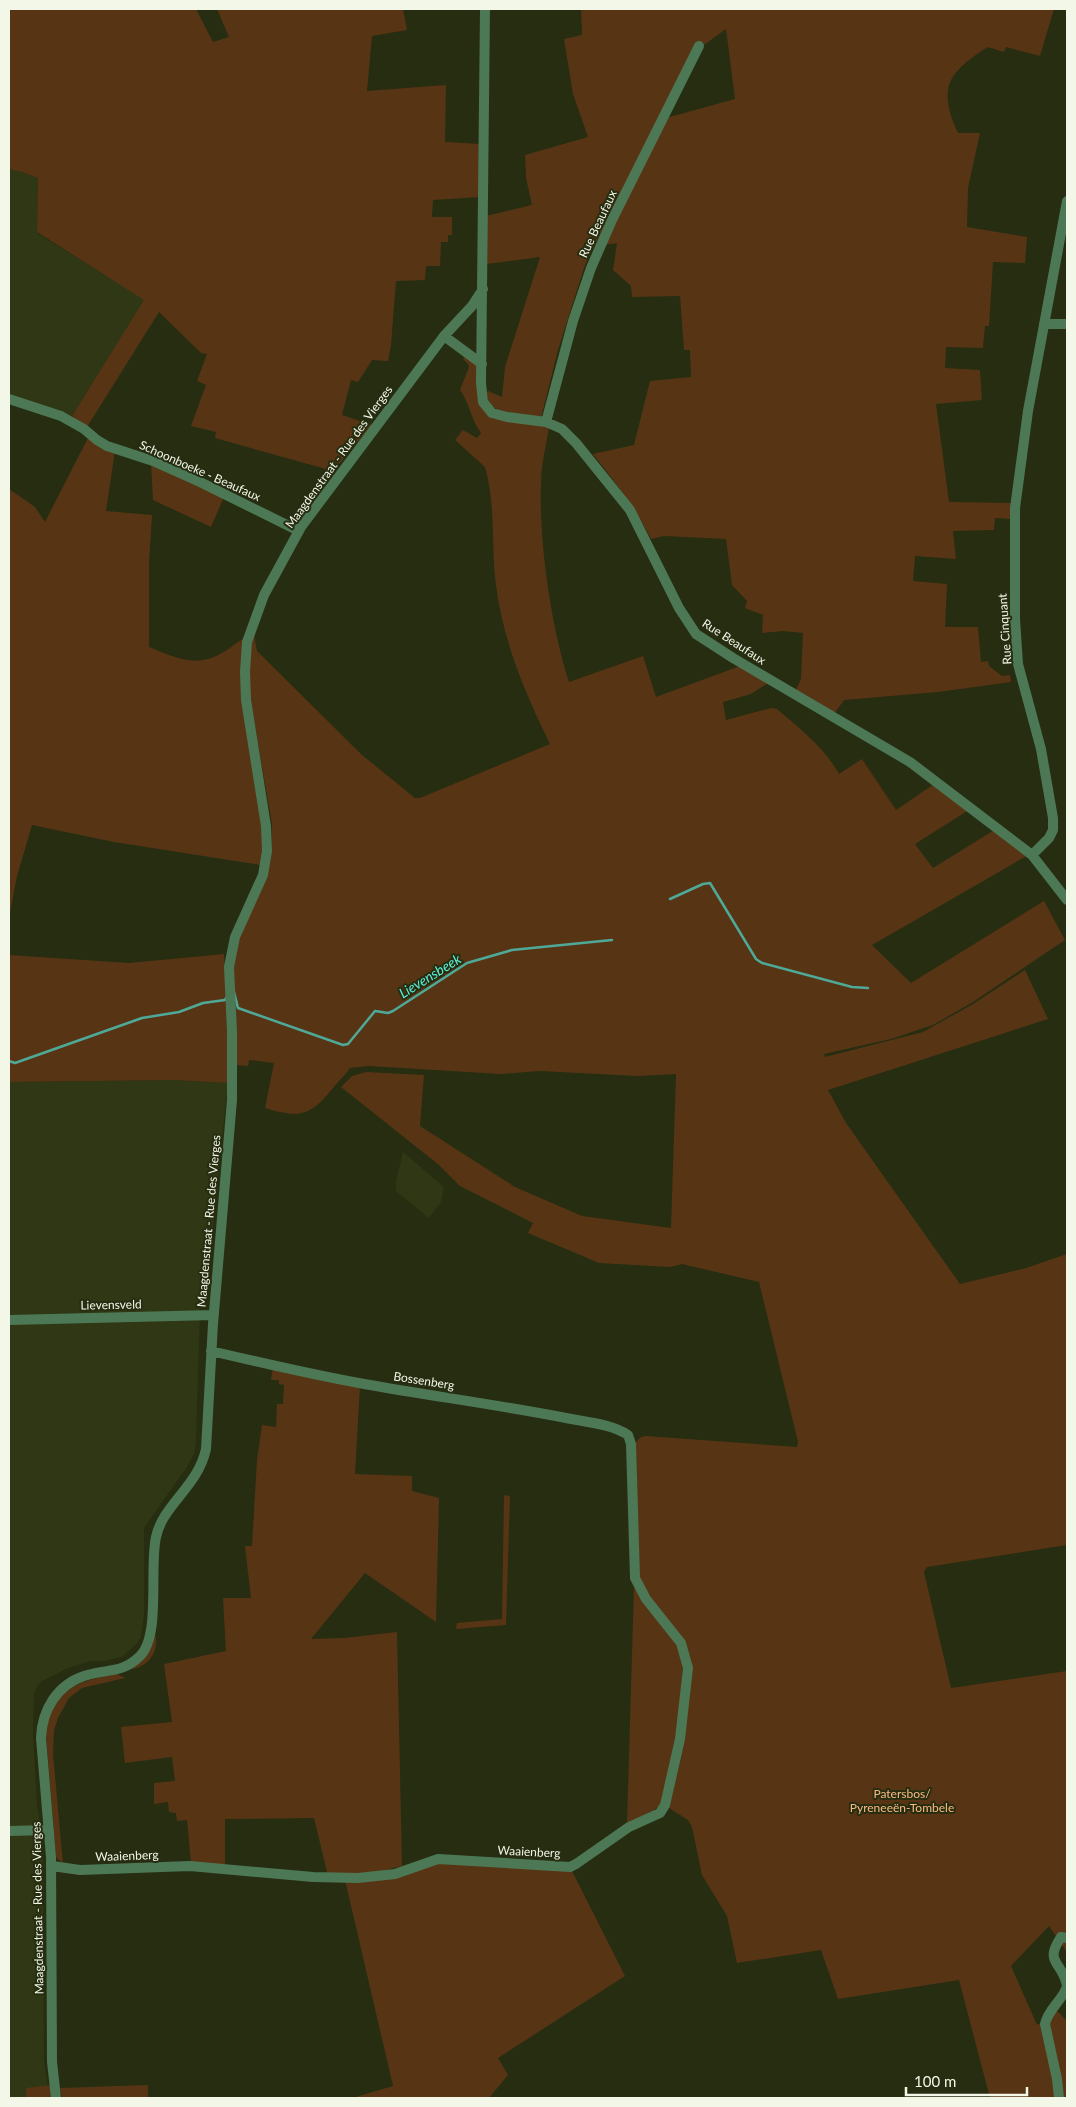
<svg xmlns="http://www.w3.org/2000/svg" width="1076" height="2107" font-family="Lato,sans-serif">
  <rect width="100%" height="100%" fill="#262d11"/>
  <path fill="#2f3714" d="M9 169 22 172 38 178 37 233 145 300 72 416 62 411 9 395Z
    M173 1080 228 1083 205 1303 200 1307 196 1444 194 1454 187 1467 144 1528V1616L141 1637 137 1643 122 1657 105 1661H90L66 1669 42 1681 37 1686 34 1694 33 1732 37 1804 43 1843 44 2062 50 2098H9V1082Z
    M403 1152 444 1187 441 1202 429 1218 396 1191V1181Z"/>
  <path fill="#573514" d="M9 9H196L213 42 229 37 217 9H403L407 30 372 36 367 91 446 85 445 142 480 144V197L433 200 432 217H452V235H448V242H441L440 266H426L425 280 396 281 391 345 388 361 372 360 358 382 351 380 342 415 372 425 333 471 215 438 216 432 191 426 206 385 197 381 207 354 201 353 159 312 87 427 72 416 144 300 37 232 38 178 22 172 9 169Z
    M581 9H1054L1040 56 1006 47 1004 52 988 47C948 72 937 88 958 133H980L968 188 967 227 1027 237 1025 263 993 262 989 326H985L983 348 946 347 945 368 980 370 982 400 936 404 949 502 1011 503V519L995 518 994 530 953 531 956 559 915 556 913 581 947 584 945 627H978L981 662 988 661 989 666 1002 676 1010 675 1011 682 938 692 844 700 834 714 795 692 801 679 803 633 783 631 762 633 763 615 745 608 747 601 732 585 726 539 664 536 651 539C635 507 614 481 593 454L634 445 650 381 691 377 690 350H684L680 296 632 297 631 286 613 270 617 243 603 245 666 118 735 99 726 29 701 47 644 146 585 265 558 350 541 418C522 415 492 417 486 395L488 391 502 397 505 367 540 257 487 264 486 216 532 205 526 178 525 155 588 137 573 94 564 39 582 35Z
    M466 355 477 365C478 384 474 408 493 418L549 427C546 446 541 465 541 484 539 543 551 626 569 682L643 656 656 697 740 666 768 683 751 694 723 702 726 720 771 708 777 709C799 728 825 748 839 774L862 759 896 810 934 784 969 810 915 844 933 868 996 829 1030 854 872 945 911 983 1044 901 1065 940 973 1002 933 1025 891 1039 824 1054 825 1057 923 1032 973 1004 1025 970 1048 1019 828 1090 846 1123 960 1284 1026 1268 1067 1254V1545L927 1567 924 1572 951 1688 1067 1671V1952L1049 1926 1011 1966 1037 2025 1049 2018 1055 2009 1067 2021V2098H990L959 1980 838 1999 821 1950 737 1963 727 1916 702 1875 692 1827 688 1820 669 1808 691 1663 686 1645 654 1605 638 1577 635 1443 641 1437 646 1436 797 1447 798 1442 759 1282 682 1264 671 1267 599 1263 528 1233 533 1223 460 1186 439 1165 341 1087 352 1076 366 1072 424 1075 420 1126 515 1187 582 1216 671 1228 676 1074 638 1076 540 1071 500 1074 369 1066 350 1068C346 1075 338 1081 333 1088 310 1117 299 1118 265 1108L274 1063 249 1060 248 1066 237 1065 232 1005 235 944 271 856 272 824 249 692 248 658 254 635 257 651 362 755 415 798H420L550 744C525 693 503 641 496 585 491 547 496 505 485 467L455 440 463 430 477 438 481 433C471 420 470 404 460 390L469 367 468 364 463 359Z
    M89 436 115 451 106 511 152 515 149 561V647C174 657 195 668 220 654 229 650 235 643 243 639L262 820 263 854 260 865 114 842 32 825 17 876 9 918V489L35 507 45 522Z
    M151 463 224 497 211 527 153 500Z
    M224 954 226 983 228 1083 173 1080 9 1082V955L129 963Z
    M273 1367 360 1386 355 1474 412 1476V1491L439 1498 436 1622 365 1573 311 1639 344 1638 397 1632 402 1866 372 1873 328 1876 314 1818 225 1819V1868L191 1863 187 1820 177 1821 176 1813 169 1812 168 1802 154 1804V1783L175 1781 172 1757 125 1763 121 1727 172 1722 164 1664 226 1651 223 1598H251L245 1546H252L257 1460 262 1425 276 1427 277 1404H283L284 1385 279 1384V1380H271Z
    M504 1495 510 1496 506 1625 456 1629 457 1623 502 1619Z
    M634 1587 678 1643 683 1663 677 1737 662 1804 653 1811 627 1823Z
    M155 1634C160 1652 147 1669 129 1669L151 1646Z
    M117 1674 125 1678 82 1688 69 1698 58 1718 54 1730 53 1754 63 1864 56 1857 46 1734C49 1690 80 1680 117 1674Z
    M433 1863 571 1869 625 1976 498 2058 508 2075 489 2098H352L393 2086 345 1880Z
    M51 2085 53 2098H26V2088Z
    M148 2085V2098H62L60 2088Z"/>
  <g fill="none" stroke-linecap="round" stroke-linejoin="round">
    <path stroke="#4ea999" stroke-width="2.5" d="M670 899 703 884 710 883 756 959 762 963 852 987 868 988
      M234 992 238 1008 343 1045 348 1044 375 1011 388 1013 393 1011 467 963 512 950 612 940
      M9 1061 15 1063 142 1018 179 1012 203 1003 225 1000 226 998"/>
    <path stroke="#4c7855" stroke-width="10" d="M485 9 481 383 483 402 492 413 507 417 546 422 562 429 576 443 630 510 679 608 696 634 733 658 910 762 1032 855 1067 900
      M1044 324H1067
      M444 336 482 364
      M9 399 61 416 84 429 97 440 107 446 153 461 200 482 299 531
      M546 422 573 321 591 268 612 220 699 46
      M1032 855 1049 838 1053 830V818L1041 749 1018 664 1015 619V508L1028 411 1067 201
      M9 1320 214 1315
      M9 1831 49 1830
      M52 1866 80 1870 190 1866 313 1877 358 1878 395 1874 438 1859 570 1867 576 1864 629 1827 660 1813 665 1805 680 1739 688 1668 681 1643 646 1599 635 1578 631 1444 628 1435C612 1424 586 1422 566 1418 499 1405 431 1396 364 1384 313 1375 262 1363 211 1351
      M56 2098 52 2062 51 1857 41 1738C42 1710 57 1685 84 1676 107 1668 120 1675 140 1656 161 1636 149 1567 156 1537 163 1504 198 1487 206 1449L213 1324 232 1100V1032L229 967 235 937 263 875 267 851 266 826 246 700 245 672 247 642 264 595 301 527 444 336 472 306 483 289
      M1059 2098 1057 2079 1045 2024C1048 2009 1063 2000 1067 1986 1063 1961 1043 1964 1061 1937L1067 1938"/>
  </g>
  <g text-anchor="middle" stroke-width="4" stroke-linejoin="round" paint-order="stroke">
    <g font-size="12" fill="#f2f7e7" stroke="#262d11">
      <text transform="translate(598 224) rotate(-65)" y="4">Rue Beaufaux</text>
      <text transform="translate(339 457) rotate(-54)" y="4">Maagdenstraat - Rue des Vierges</text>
      <text transform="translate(200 471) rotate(24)" y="4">Schoonboeke - Beaufaux</text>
      <text transform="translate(1005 629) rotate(-94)" y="4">Rue Cinquant</text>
      <text transform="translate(734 642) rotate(33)" y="4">Rue Beaufaux</text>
      <text transform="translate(209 1221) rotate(-85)" y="4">Maagdenstraat - Rue des Vierges</text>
      <text transform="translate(111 1305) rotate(-1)" y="4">Lievensveld</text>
      <text transform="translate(424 1381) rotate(9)" y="4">Bossenberg</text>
      <text transform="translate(529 1852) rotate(3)" y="4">Waaienberg</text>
      <text transform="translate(127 1856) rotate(-2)" y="4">Waaienberg</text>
      <text transform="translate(38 1908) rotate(-91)" y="4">Maagdenstraat - Rue des Vierges</text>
    </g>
    <g font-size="12" fill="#fab980" stroke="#262d11">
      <text x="902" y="1798">Patersbos/<tspan x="902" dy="14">Pyreneeën-Tombele</tspan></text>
    </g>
    <g font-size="14" font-style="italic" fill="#5cf0d7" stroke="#262d11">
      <text transform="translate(430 976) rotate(-32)" y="5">Lievensbeek</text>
    </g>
  </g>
  <rect width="1076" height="2107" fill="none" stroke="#f2f7e7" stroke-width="20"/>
  <path d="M906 2087v8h121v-8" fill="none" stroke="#f2f7e7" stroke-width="2.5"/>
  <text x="914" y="2087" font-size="15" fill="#f2f7e7" stroke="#262d11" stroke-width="4" paint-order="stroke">100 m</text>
</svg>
